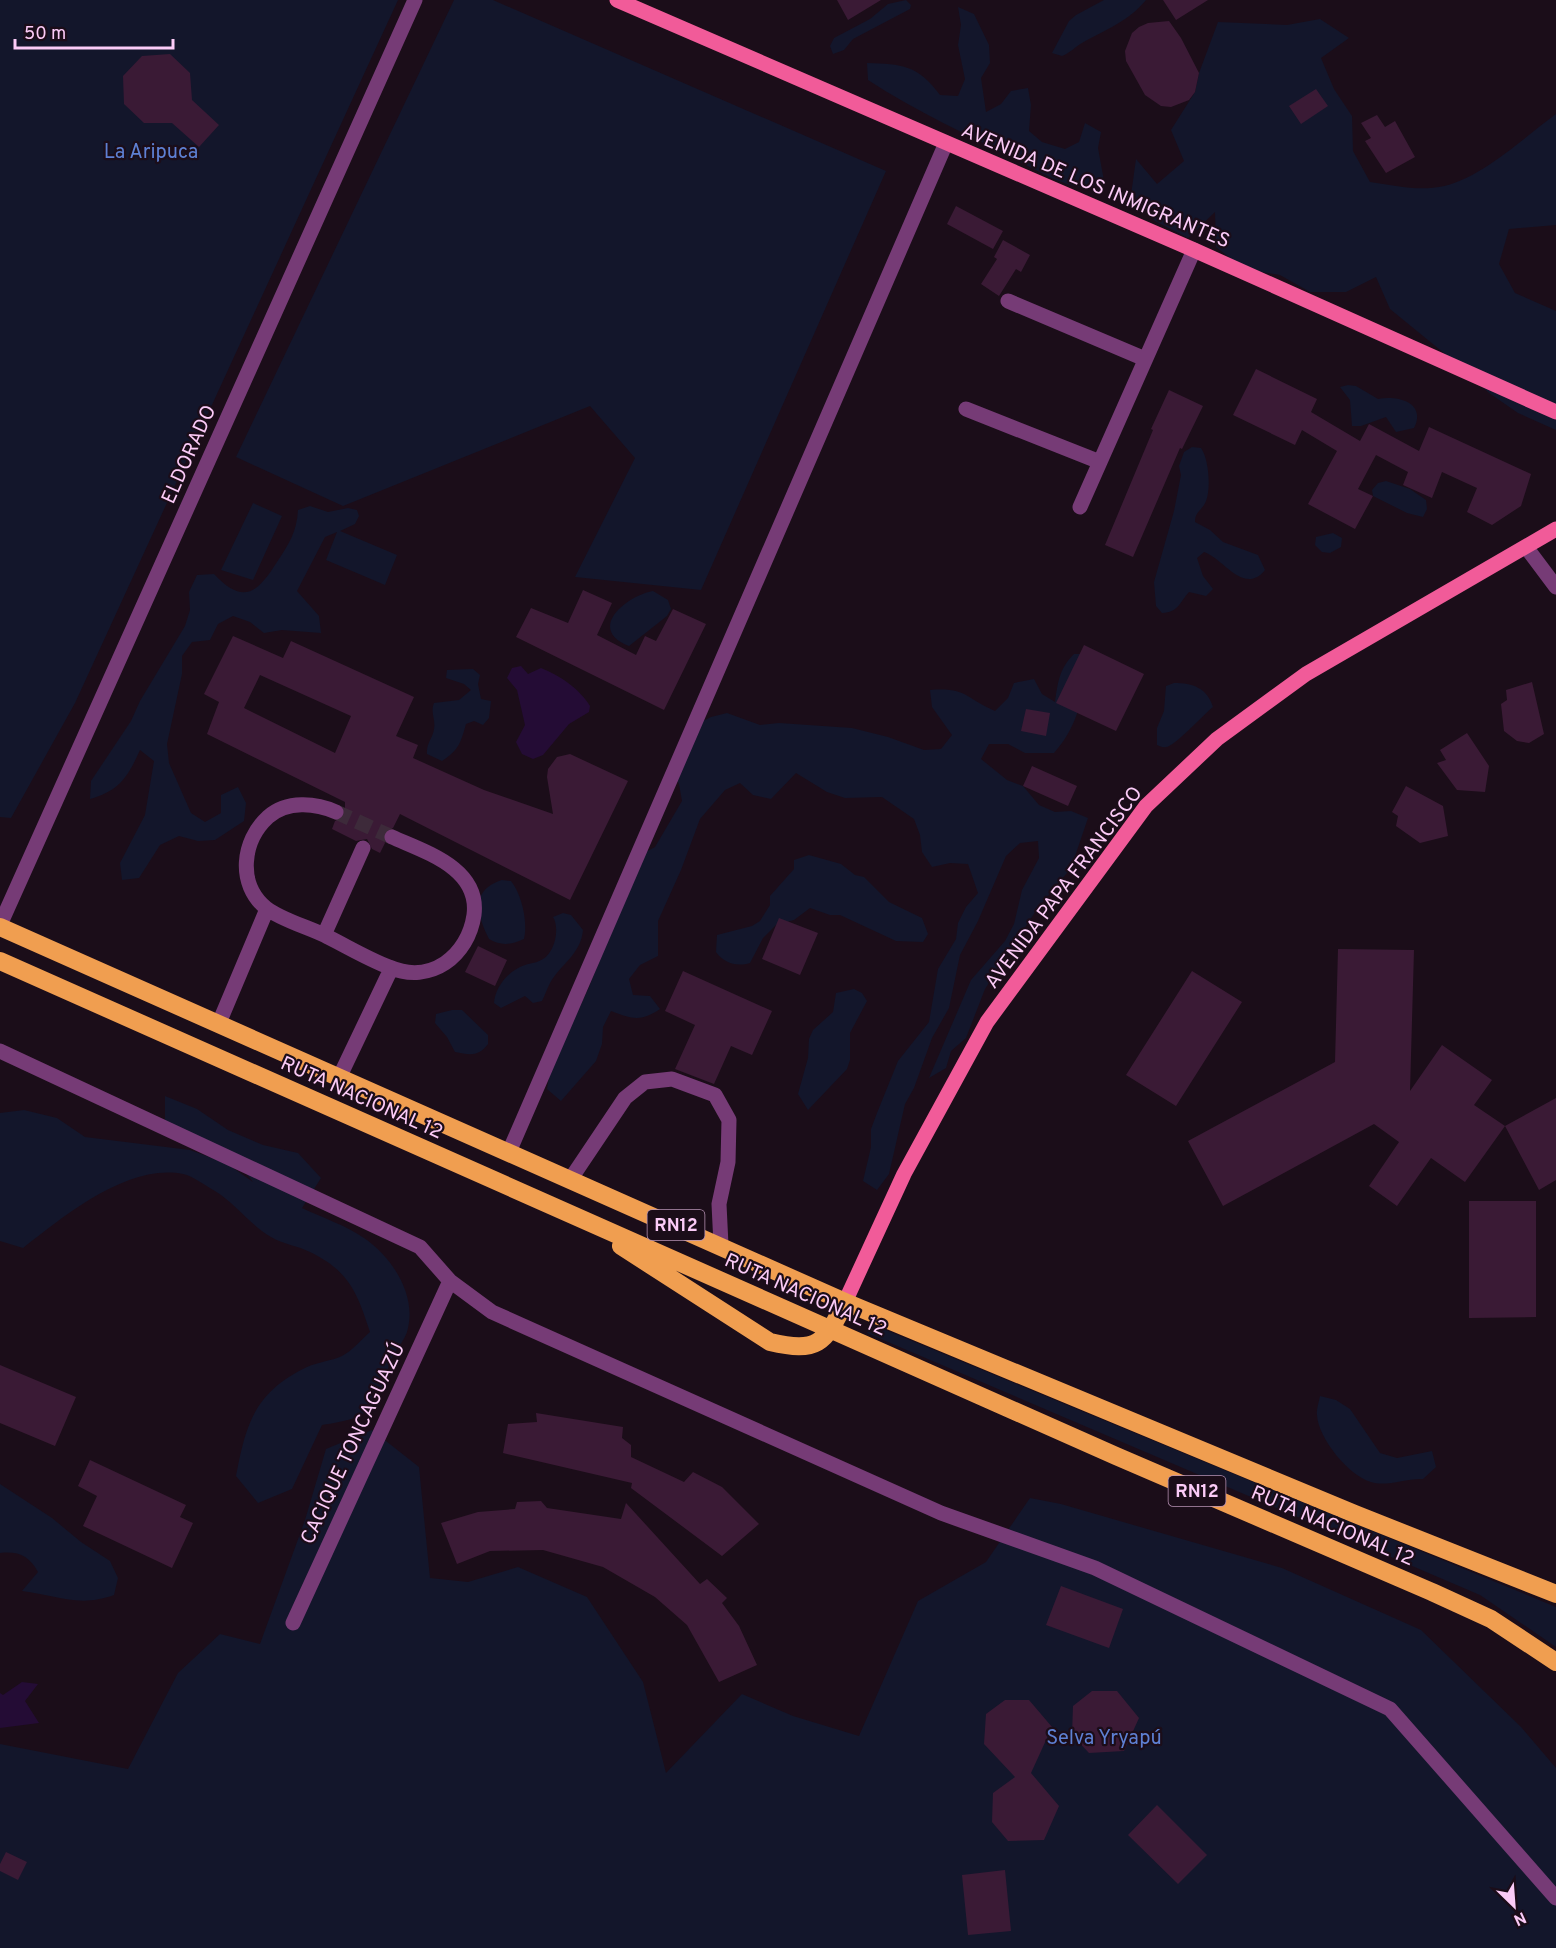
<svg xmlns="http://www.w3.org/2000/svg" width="1556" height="1948" font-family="Overpass,sans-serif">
  <rect width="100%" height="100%" fill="#1b0d19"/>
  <path fill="#13162b" d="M0 0H398L75 703 11 818 0 817Z
    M454 0H493L886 171 701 590 575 577 635 458 590 406 343 506 236 457Z
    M906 0 911 5 910 9 853 39 844 50 833 54 830 46 834 38 870 19 888 4Z
    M1104 0H1146C1129 21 1105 30 1082 43 1075 47 1070 53 1062 56L1052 53 1069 21 1076 15Z
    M958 7 974 14 989 45 990 63 981 78 986 112 1001 104 1011 91 1028 88 1031 105 1029 131 1042 142 1065 149 1079 142 1085 123 1101 132 1098 148 1104 181C1099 183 1092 188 1087 188 1067 188 1036 170 1018 161 968 134 916 112 868 80L867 63C902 64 918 65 940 95L958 96 965 79 958 45 961 25Z
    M1320 19 1349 38 1321 58 1334 89 1352 116 1353 151 1370 182C1392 185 1417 191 1439 187 1480 180 1523 138 1556 114V225L1509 229 1499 264 1515 293 1556 311V430L1518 413 1489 393 1461 367 1390 309 1376 277 1346 292H1310L1280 275 1244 269 1216 247 1215 212 1188 238 1155 221 1131 195 1136 159 1157 184 1184 161 1171 130 1195 92 1199 73 1218 22 1287 25Z
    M1348 385 1356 386 1378 399C1397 395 1427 402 1414 428L1396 432 1386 417 1361 426H1352L1350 400 1340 387Z
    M1192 447 1201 448C1209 459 1211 489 1206 501 1202 511 1195 511 1195 522L1210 530 1223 542 1258 555 1265 570C1244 596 1223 558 1204 552L1197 558 1203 576 1213 589 1206 596 1189 592C1179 603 1179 612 1162 613L1156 606 1154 582 1174 511 1181 475 1179 466 1184 452Z
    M1386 481 1410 489 1426 500 1427 509 1423 517 1407 513 1373 496 1372 490 1378 483Z
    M253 503 282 516 253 580 221 570Z
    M310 506 328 512 348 508 357 510 359 516 355 524 340 531 397 555 385 585 326 560 337 532 325 537 297 591 319 616 321 633 282 630 264 633 250 622 233 616 218 624 210 640 192 642 182 656V674L167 744 169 763 191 813 205 822 221 813V795L238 787 246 803 244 821 215 840 198 841 179 836 160 845 139 878 122 880 120 863 145 815 154 761 140 750C128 777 119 791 90 799L91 781 131 721 140 701 185 626 190 610 189 592 197 575 214 574C244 606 258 592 277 562 289 544 297 531 298 510Z
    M1333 533 1342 538 1341 547 1330 553 1322 552 1315 545 1316 537Z
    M653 591 668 600 671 609 667 616 629 646C586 629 626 596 653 591Z
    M1074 654H1091C1082 693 1081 723 1054 753H1025L1008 744H989L981 759 1007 780 1023 786 1039 805 1055 812 1071 811 1088 818 1071 868 1037 909 985 989 966 1038 951 1051 946 1068 929 1078 971 980 1005 941 1014 924 1022 890 1039 858 1038 841 1020 843 1006 856 978 921 960 955 949 1008 932 1038 914 1088 905 1104 889 1174 877 1190 863 1181 871 1147V1129L877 1113 898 1061 929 1022 938 969 956 939 958 923 966 907 978 893 968 864 950 863 932 867 922 852 920 835 914 819 882 797 845 798 827 792 796 773 771 799 753 795 740 783 725 790 700 819 681 870 658 921V956L640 965 629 979 633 995 650 996 660 1009C641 1022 632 1019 611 1011L603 1027 602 1044 596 1061 561 1101 547 1089 550 1071 589 987 640 855 655 847 682 801 679 784 670 769 695 725 711 717 727 713 760 725 779 723 852 728 888 737 924 750 941 749 952 735 932 707 930 690C967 687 965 698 995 711L1008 698 1014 683 1034 679 1042 694 1055 702C1058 682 1059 669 1074 654Z
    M473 669 480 675 478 684 481 699 491 701 489 718 483 725 474 721 466 724C461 742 459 750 442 761L427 754C426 743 433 738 434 729 436 719 430 713 434 703L459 700 471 690 464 684 446 678 447 670Z
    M1174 683C1193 683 1207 688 1213 707 1204 714 1174 747 1166 747 1163 748 1160 746 1157 745V728L1164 711 1166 686Z
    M809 855 841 864 855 875 864 877 889 902 922 918 928 934 923 942 896 941 840 915H830L810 908 794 920 776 925 763 938 750 963C736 967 724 963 716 952L717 935 752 926 760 921 770 905V896L794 869V860Z
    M502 880 511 881C522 895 528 922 524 939 511 945 501 946 489 939 477 915 470 890 502 880Z
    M563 913 571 915 583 930C581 954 561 964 550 983 547 989 545 995 542 1001L533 1003 525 996 501 1008 494 1003C495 987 509 970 525 965 531 963 537 963 543 959 555 952 560 928 553 917Z
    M854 989 862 993 867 1001 850 1033V1060L847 1069 808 1110 798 1094 808 1058 809 1039 813 1030 833 1012 836 993Z
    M452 1010H462L488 1035V1044C478 1057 470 1055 455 1052L447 1037 435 1023 436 1014Z
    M165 1096 197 1109 228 1130 263 1145 298 1153 321 1178 302 1208C321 1217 347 1226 364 1238 392 1257 416 1294 408 1328 406 1341 393 1351 389 1365 377 1411 369 1418 322 1425L292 1489 258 1503 236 1476C246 1423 255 1392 307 1367 318 1362 331 1361 342 1356 352 1351 362 1339 370 1332 357 1292 349 1271 310 1252 298 1246 283 1244 271 1237 250 1225 236 1204 215 1191 206 1186 193 1176 183 1174 128 1163 64 1216 23 1248L0 1241V1113L24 1110 57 1118 85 1137 190 1150 226 1163 253 1182 233 1157 165 1131Z
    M871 1324 1556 1607V1647L1480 1595 867 1333Z
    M1320 1396 1336 1400 1350 1409 1380 1453 1397 1458 1432 1451 1436 1467 1423 1479C1406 1478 1387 1487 1371 1482 1349 1476 1318 1438 1317 1415 1316 1410 1319 1402 1320 1396Z
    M372 1430 419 1467 430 1578 468 1582 518 1567 587 1597 643 1682 666 1773 742 1694 793 1716 859 1736 918 1601 986 1562 1030 1498 1061 1504 1282 1568 1421 1630 1521 1727 1556 1768V1948H0V1744L128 1769 178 1673 220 1634 260 1644 305 1520 326 1449Z
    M0 1484 52 1518 81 1542 110 1561 118 1578 114 1595C79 1608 56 1595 22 1591L38 1572C29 1556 19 1551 0 1553Z"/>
  <path fill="#240c35" d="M521 666 528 674 541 668C559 675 580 689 590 706L589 712 569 724 543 755 533 759 522 754 516 742 525 725 517 690 507 678 512 668Z
    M22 1682 38 1684 25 1701 39 1723 0 1728V1693L3 1695Z"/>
  <path fill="#3a1a35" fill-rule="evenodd" d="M837 0H881L848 20Z
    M1163 0H1208L1176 20Z
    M1169 21 1181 38 1199 73 1195 92 1189 100 1171 107 1161 106 1145 95 1126 61 1125 51 1132 33 1139 27 1148 23Z
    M170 54 190 73 192 100 219 125 199 147 172 123H144L124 104 123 76 142 56Z
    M1316 89 1328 106 1301 124 1289 106Z
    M1377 115 1385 127 1395 121 1415 157 1386 173 1365 141 1371 138 1361 123Z
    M956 206 1003 231 993 249 947 224Z
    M1003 240 1030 255 1021 272 1016 269 999 296 981 284 997 259 994 257Z
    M1256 369 1317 399 1311 412 1360 441 1369 424 1419 451 1429 427 1531 474 1521 506 1492 525 1467 512 1477 488 1442 472 1432 498 1403 485 1408 472 1376 455 1358 489 1373 496 1355 529 1308 504 1337 451 1302 430 1295 445 1233 415Z
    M1169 390 1203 406 1182 449 1180 448 1133 557 1105 545 1153 430 1151 429Z
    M583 590 612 603 597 635 636 655 645 636 656 641 673 609 706 624 664 710 516 637 531 608 568 623Z
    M233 636 283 658 291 641 414 697 396 736 418 745 413 758 484 790 553 814 547 777 548 769 557 757 570 754 628 781 570 900 400 814 393 828 383 833 385 843 380 853 372 849 367 839 356 841 332 829 335 821 345 816V802L207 734 219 702 204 694ZM260 675 351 716 335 753 244 708Z
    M1084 645 1144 674 1116 731 1056 703Z
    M1532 682 1544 734 1529 743 1517 741 1504 731 1501 704 1507 700 1506 690Z
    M1026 709 1050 713 1046 736 1021 731Z
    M1467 733 1489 766 1485 792 1457 790 1437 763 1446 760 1440 750Z
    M1032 766 1077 786 1068 806 1023 786Z
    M1406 786 1443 806 1448 836 1420 843 1396 826 1398 816 1392 812Z
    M779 918 818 933 800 975 762 959Z
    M478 946 507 960 495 986 465 972Z
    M1338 949 1414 950 1410 1091 1442 1045 1492 1080 1474 1105 1505 1126 1465 1182 1431 1158 1397 1206 1369 1186 1399 1142 1374 1124 1223 1206 1188 1141 1335 1062Z
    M683 971 772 1011 752 1055 731 1046 714 1084 675 1069 695 1025 665 1011Z
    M1192 971 1242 1002 1176 1106 1126 1075Z
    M1556 1098V1180L1539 1190 1505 1126Z
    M1469 1201H1536V1317L1469 1318Z
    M0 1365 76 1397 55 1446 0 1423Z
    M536 1413 623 1427 622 1438 631 1445V1457L684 1482 693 1472 722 1487 759 1524 722 1556 631 1488 632 1483 503 1453 508 1424 537 1422Z
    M90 1460 186 1505 180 1517 193 1523 172 1568 83 1526 97 1496 78 1486Z
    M541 1501 547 1508 621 1519 626 1503 700 1584 707 1579 727 1598 722 1603 739 1626 757 1665 719 1682 687 1625 655 1597 603 1567 543 1550 490 1551 457 1564 441 1523 478 1512 515 1509 517 1502Z
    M1061 1586 1123 1609 1109 1648 1046 1625Z
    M1092 1691H1117L1139 1718 1124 1751 1089 1753 1072 1735 1073 1706Z
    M1005 1700H1029L1052 1727 1031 1773 1059 1806 1044 1840 1008 1841 992 1822 993 1793 1015 1777 984 1744 986 1714Z
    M1157 1805 1207 1855 1178 1884 1128 1835Z
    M6 1852 27 1862 18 1880 0 1871V1864Z
    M1005 1870 1011 1931 968 1935 962 1875Z"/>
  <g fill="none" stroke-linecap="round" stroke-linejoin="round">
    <path stroke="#3d2a3a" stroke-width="15" stroke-dasharray="15 8" stroke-linecap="butt" d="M336 812 392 837"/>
    <path stroke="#763b76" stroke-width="15" d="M1008 301 1145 359
      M966 409 1100 462
      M1080 507 1194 250
      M1526 547 1556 587
      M336 812C316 803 287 800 268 817 242 841 237 884 266 908 281 920 311 928 328 937 348 947 368 959 389 967 431 985 468 956 474 915 480 868 425 852 392 837
      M0 925 415 0
      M324 935 363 848
      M219 1023 267 909
      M0 1051 420 1247 450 1281 492 1312 941 1513 1095 1568 1390 1709 1556 1898
      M339 1078 391 969
      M509 1152 946 143
      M570 1180 625 1098 645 1082 672 1079 715 1095 729 1120 728 1162 719 1204 721 1245
      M293 1623 450 1281"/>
    <path stroke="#f15b99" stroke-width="15" d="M617 0 1194 250 1556 412
      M845 1302 904 1174 987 1022 1146 806 1217 739 1306 674 1556 529"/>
    <path stroke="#f09e50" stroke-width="18" d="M0 927 845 1302 1355 1514 1556 1594
      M0 961 1116 1456 1432 1592 1491 1619 1556 1662
      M621 1246 770 1342C817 1353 825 1344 845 1302"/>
  </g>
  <g text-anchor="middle" stroke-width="4.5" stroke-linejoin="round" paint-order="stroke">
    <g fill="#1b0d19" stroke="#b892b4" stroke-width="1.5">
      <rect x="647.5" y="1210" width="57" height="30" rx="4.5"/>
      <rect x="1168.5" y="1476" width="57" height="30" rx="4.5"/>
    </g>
    <g font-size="18" font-weight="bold" fill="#fbcbf7">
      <text x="676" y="1231">RN12</text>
      <text x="1197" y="1497">RN12</text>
    </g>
    <g font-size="20" fill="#5e80d3" stroke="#1b0d19">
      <text x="151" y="158">La Aripuca</text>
      <text x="1104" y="1744">Selva Yryapú</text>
    </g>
    <g font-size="20" fill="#fbcbf7" stroke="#1b0d19">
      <text transform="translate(1096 185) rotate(23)" y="7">AVENIDA DE LOS INMIGRANTES</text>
      <text transform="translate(188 454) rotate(-66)" y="7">ELDORADO</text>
      <text transform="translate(1063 887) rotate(-53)" y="7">AVENIDA PAPA FRANCISCO</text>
      <text transform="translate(362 1097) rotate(24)" y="7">RUTA NACIONAL 12</text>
      <text transform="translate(806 1294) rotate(24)" y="7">RUTA NACIONAL 12</text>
      <text transform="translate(352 1443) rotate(-65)" y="7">CACIQUE TONCAGUAZÚ</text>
      <text transform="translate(1333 1525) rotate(23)" y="7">RUTA NACIONAL 12</text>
    </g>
  </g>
  <g transform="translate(1514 1906) rotate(155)" stroke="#1b0d19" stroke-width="4.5" paint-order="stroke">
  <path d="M0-4.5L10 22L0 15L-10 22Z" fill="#fbcbf7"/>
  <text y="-9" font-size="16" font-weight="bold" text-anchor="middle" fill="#fbcbf7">N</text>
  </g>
  <path d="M15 39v9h158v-9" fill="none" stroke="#fbcbf7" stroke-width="3"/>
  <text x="24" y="39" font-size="18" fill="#fbcbf7" stroke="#1b0d19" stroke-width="4.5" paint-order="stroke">50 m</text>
</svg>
